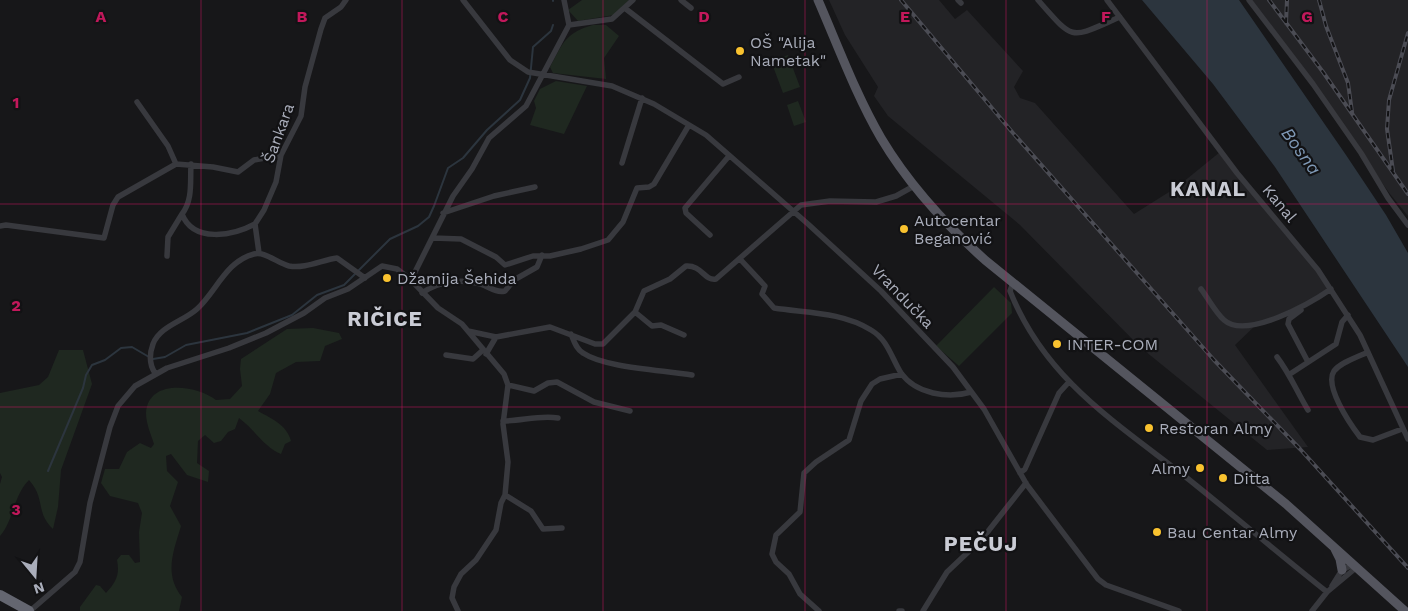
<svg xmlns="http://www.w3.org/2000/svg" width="1408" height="611" font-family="'Work Sans',sans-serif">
  <rect width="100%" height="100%" fill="#171719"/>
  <path fill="#232326" d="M829 0H939L955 19 967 10 1023 71 1014 87 1020 98 1035 103 1134 214 1177 187 1220 152 1331 289 1319 297 1257 324 1235 345 1308 447 1267 450 1140 347 1020 225 888 116 874 96 878 87 845 35Z
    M1251 0H1408V216L1390 194Z"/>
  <path fill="#1f2820" d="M582 0H629L614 15 578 21 568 10Z
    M593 25H606L619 36 604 58 606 79 553 73 550 67C563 43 565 33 593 25Z
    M788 55 800 87 783 93 771 61Z
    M556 81 587 86 564 134 530 125 536 108 534 101 540 89Z
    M798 101 806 122 794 126 787 105Z
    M994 287 1011 303 1012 313 959 366 936 346Z
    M313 328 339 333 342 339 325 346 320 361 296 362 276 373 270 394 258 411C272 419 287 425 291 441L285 444 281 454C264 447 254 429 239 418L235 429 228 432 221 441 214 443 205 435 198 441 197 463 209 471 208 482 187 475 171 454 166 456 167 471 178 482 170 506 181 526C173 553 164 574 182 597L179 611H80V607L96 585 100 586 106 593C116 582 120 575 117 560L121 555H129L135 563 140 562 139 532 142 513 138 503 110 496 101 483 105 469H119L127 452 140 443 151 448 154 444C151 434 146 424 146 413 148 378 197 385 216 400L230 399 242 386 240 369 241 359 287 329Z
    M59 350H83L92 384 61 470 58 507 53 529C35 512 46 499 29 480 13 496 14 520 0 536V484L2 477 0 473V393L39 385 48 377Z"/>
  <path fill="#2c353e" d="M1142 0H1239L1346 155 1386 215 1408 253V367L1275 167 1213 84Z"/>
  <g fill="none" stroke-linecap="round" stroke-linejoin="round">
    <path stroke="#2c353e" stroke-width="2" d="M553 1V0
      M153 359 165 357 186 345 247 333 292 315 317 295 344 285 390 239 418 226 429 217 434 206 448 168 463 158 487 130 520 100 530 78 533 47 551 31 553 25
      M48 471 83 388 86 375 92 365 105 360 121 348 132 347 149 357"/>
    <path stroke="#38393e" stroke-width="5.5" d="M463 0 510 60 528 72 612 86 654 104 706 135 808 224 881 291 953 367 984 409 1027 485 1098 579 1106 585 1179 611
      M564 0 569 25
      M681 0 691 8
      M958 0 961 3
      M1038 0C1075 42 1069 39 1120 17
      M1107 0 1237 173 1318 270 1360 335 1408 439
      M1249 0 1313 84 1361 153 1388 198 1408 225
      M626 9 723 84 739 77
      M569 25 612 19 633 0
      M137 102 168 146 176 164
      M622 163 642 98
      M191 164C190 182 193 200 182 214 193 243 233 236 255 224
      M443 213 494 196 535 187
      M0 226 6 225 104 238 113 205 118 197 176 164 213 167 238 172 254 160 281 155
      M710 235 686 213 685 208 729 156
      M433 238 461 239 496 257 505 265 533 256H550L581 249 608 240 623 222 637 188 649 187 654 184 689 125
      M259 253 255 224 264 210 276 182 281 155 301 116 305 87 321 29 325 18 341 7 346 0
      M167 256 168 237 182 214
      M740 259 765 286 762 294 774 308C806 313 842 312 871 330 888 340 891 357 901 373 916 394 948 399 971 392
      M1013 283 1010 291C1044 377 1112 420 1182 474 1231 513 1278 553 1327 592
      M1201 289C1208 298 1215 312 1224 320 1246 340 1311 303 1331 289
      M422 293C439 281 463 278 483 285 490 288 497 293 505 291L514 280 537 267 542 255
      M1301 310 1289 319 1288 324 1308 362
      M635 312 652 326 661 325 684 335
      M468 331 496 337 550 327 595 344H603L635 312 644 291 670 279 686 266C702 265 704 281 716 279L801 205 830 201 876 202 896 196 914 186
      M571 334C574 341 576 349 583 353 605 368 664 370 692 375
      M1368 352C1358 357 1341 362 1334 371 1324 386 1350 424 1360 437L1373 440 1402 429
      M486 354 496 337
      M446 355 473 359 483 350
      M1277 357C1290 374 1297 392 1308 410
      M155 373C149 364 149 355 153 344 160 326 184 321 197 309 216 292 226 261 254 254 265 251 277 263 289 266 305 269 322 260 337 258L365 278
      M1290 374 1336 344 1342 322 1348 315
      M508 385 534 391 548 383 557 382 594 402 630 411
      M503 421C522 421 539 415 558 418
      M1020 473 1025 469 1059 393 1068 383
      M505 495 531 511 543 529 562 528
      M1332 586 1342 570 1354 564
      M30 611 75 572 80 562 90 503 110 427 118 406 135 386 167 368 229 348 266 333 304 313 325 298 348 289 382 266 397 269 411 280
      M458 611 452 598 454 587 461 574 476 560 496 530 501 503 505 495 508 462 503 424 508 385 504 374 462 324 438 308 411 280 453 196 472 169 489 138 526 106 569 25
      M819 611 800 594 789 574 776 562 772 554 776 535 800 512 804 473 816 462 849 440 861 401 872 384 880 379 902 374
      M899 611H902
      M923 611 947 572 982 539 1026 483
      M1312 611 1327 592 1357 567"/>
    <path stroke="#54555e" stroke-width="9" d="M818 0C838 46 856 95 881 138 909 185 945 224 985 260L1286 504 1405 611
      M1335 549 1340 559 1342 570"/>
    <path stroke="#646670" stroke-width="10" d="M0 595 29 611"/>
    <g stroke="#4b4c54" stroke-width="4">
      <path id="rail" d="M901 0 1013 133 1214 360 1300 449 1408 568
        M1269 0 1323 72 1408 194
        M1319 0 1326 26 1348 83 1352 112
        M1286 23 1287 0
        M1393 171 1387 129 1389 100 1408 33"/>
    </g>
    <use href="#rail" stroke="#121214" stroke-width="2" stroke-dasharray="5.5" stroke-linecap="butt"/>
  </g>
  <path fill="none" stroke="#c2185b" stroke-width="1" stroke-opacity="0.55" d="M201 0V611M402 0V611M603 0V611M805 0V611M1006 0V611M1207 0V611M0 204H1408M0 407H1408"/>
  <g fill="#f9c22f" stroke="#121214" stroke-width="2">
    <circle cx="740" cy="51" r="5"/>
    <circle cx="904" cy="229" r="5"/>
    <circle cx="387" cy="278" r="5"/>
    <circle cx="1057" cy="344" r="5"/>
    <circle cx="1149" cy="428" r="5"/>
    <circle cx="1200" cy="468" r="5"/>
    <circle cx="1223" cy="478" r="5"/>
    <circle cx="1157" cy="532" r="5"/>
  </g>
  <g text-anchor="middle" stroke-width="4.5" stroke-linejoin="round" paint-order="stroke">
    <g font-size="16" fill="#a9adba" stroke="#121214" text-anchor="start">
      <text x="750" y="48">OŠ "Alija<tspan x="750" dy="18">Nametak"</tspan></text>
      <text x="914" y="226">Autocentar<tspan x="914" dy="18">Beganović</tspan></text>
      <text x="397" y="284">Džamija Šehida</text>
      <text x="1067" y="350">INTER-COM</text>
      <text x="1159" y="434">Restoran Almy</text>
      <text x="1190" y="474" text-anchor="end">Almy</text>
      <text x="1233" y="484">Ditta</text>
      <text x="1167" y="538">Bau Centar Almy</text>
    </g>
    <g font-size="16" fill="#a9adba" stroke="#121214">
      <text transform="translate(278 133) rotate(-70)" y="6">Šankara</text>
      <text transform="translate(1280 203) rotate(50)" y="6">Kanal</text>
      <text transform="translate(903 296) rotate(46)" y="6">Vrandučka</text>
    </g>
    <g font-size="18" font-style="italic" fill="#7f99b6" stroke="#121214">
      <text transform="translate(1301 151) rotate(54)" y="6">Bosna</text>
    </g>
    <g font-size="21" font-weight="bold" letter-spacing="1" fill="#caccd5" stroke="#121214">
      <text x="1208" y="196">KANAL</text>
      <text x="385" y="326">RIČICE</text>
      <text x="981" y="551">PEČUJ</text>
    </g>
  </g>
  <g font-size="16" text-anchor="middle" font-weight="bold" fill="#c2185b" stroke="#121214" stroke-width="4.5" stroke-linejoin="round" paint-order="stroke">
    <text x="101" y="22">A</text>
    <text x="302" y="22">B</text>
    <text x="503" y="22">C</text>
    <text x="704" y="22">D</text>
    <text x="905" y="22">E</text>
    <text x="1106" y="22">F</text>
    <text x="1307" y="22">G</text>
    <text x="16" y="108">1</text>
    <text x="16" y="311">2</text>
    <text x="16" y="515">3</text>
  </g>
  <g transform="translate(35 576) rotate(162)" stroke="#121214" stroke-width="4" paint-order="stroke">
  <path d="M0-4L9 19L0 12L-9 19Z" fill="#a9adba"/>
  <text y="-8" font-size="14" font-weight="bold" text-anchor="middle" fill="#a9adba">N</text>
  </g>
</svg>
